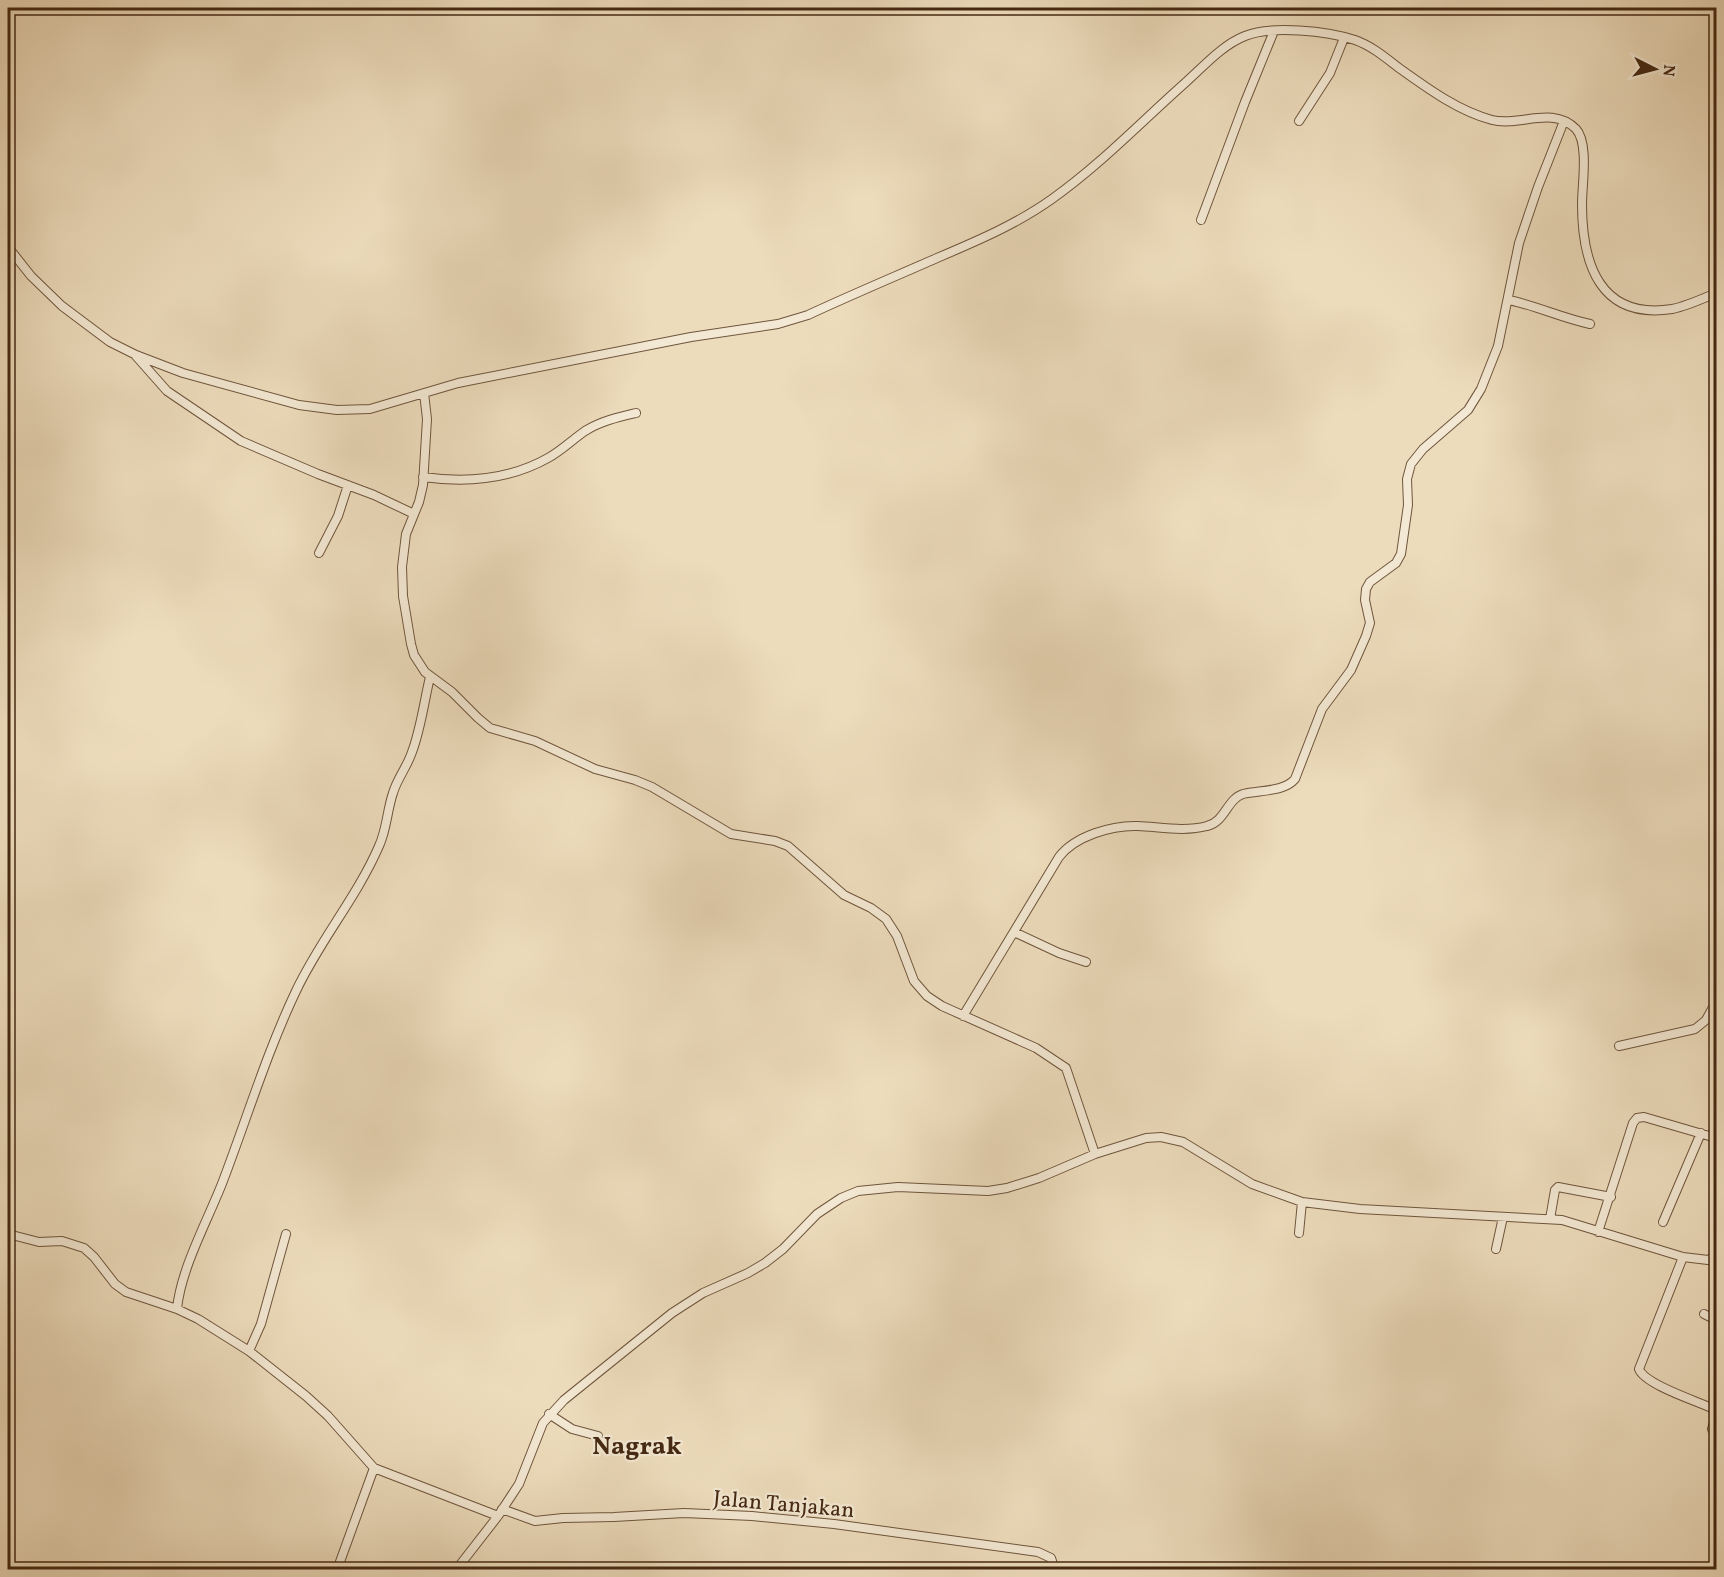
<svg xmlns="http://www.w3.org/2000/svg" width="1724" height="1577" font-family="Vollkorn,serif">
  <rect width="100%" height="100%" fill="#eddcbc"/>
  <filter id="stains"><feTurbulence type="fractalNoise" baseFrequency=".00333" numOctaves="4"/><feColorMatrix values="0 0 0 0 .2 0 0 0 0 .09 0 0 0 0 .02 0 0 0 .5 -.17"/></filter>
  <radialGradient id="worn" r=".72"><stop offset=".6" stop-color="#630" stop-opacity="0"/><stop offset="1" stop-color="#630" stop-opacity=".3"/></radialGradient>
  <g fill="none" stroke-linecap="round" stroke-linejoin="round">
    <g stroke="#6f553c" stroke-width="10">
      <path id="minor" d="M1299 121 1330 73 1344 38
        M1201 220 1245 102 1274 31
        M8 247 31 276 62 306 110 342 136 355 183 373 299 405 337 410 370 409 458 383 691 337 778 324 808 315C851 295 894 277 937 258 977 241 1017 224 1052 199 1100 165 1141 122 1185 83 1203 67 1222 45 1245 36 1272 25 1327 31 1355 40 1372 46 1386 58 1399 68 1427 88 1458 111 1492 120 1520 127 1552 105 1576 129 1589 143 1582 185 1582 204 1582 264 1600 320 1672 309 1687 306 1702 299 1716 293
        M1509 300C1537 306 1562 318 1590 324
        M136 356 167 391 241 441 318 474 374 495 414 514
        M424 393 427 419 423 485 419 502 406 534 402 567 403 596 411 644 414 655 425 672 452 692 478 718 490 728 535 741 595 769 635 780 652 787 731 834 775 841 788 846 844 895 871 908 886 919 897 936 914 981 927 996 942 1006 1036 1048 1066 1068 1095 1154
        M423 477C466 483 509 480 548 458 561 451 572 440 585 431 601 421 619 417 636 413
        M319 553 338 516 348 485
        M1014 932 1059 953 1086 962
        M963 1016 1059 857C1075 836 1112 825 1138 826 1160 827 1185 832 1207 826 1225 822 1227 799 1243 794 1260 790 1284 792 1295 779L1322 709 1351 670 1366 636 1370 623 1365 600 1366 589 1370 582 1396 563 1401 554 1408 505 1407 479 1411 464 1423 449 1468 410 1481 389 1498 346 1519 243 1538 187 1564 121
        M1619 1046 1695 1029 1706 1020 1716 1002
        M1550 1219 1555 1190 1558 1187 1611 1197
        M1663 1222 1701 1133
        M1598 1232 1633 1123 1637 1118 1644 1117 1716 1138
        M1299 1233 1302 1202
        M8 1234 39 1242 62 1241 84 1248 94 1257 115 1284 126 1292 177 1309 198 1319 249 1351 306 1396 328 1416 374 1468 498 1516
        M1496 1249 1503 1217
        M1683 1257 1639 1369C1645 1385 1700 1402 1716 1410
        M177 1309C181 1268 208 1220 223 1181 247 1118 267 1052 296 991 320 940 357 897 379 846 387 829 387 810 393 793 397 779 407 767 412 752 421 728 424 702 430 677
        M1704 1314 1716 1320
        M249 1351 261 1324 286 1234
        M549 1414 572 1429 598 1436
        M1716 1415 1712 1429 1716 1436
        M502 1509 535 1521 563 1518 614 1517 684 1513 752 1516 834 1524 1038 1552 1051 1558 1055 1570
        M337 1570 374 1468
        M456 1570 498 1516 519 1484 543 1423 564 1400 672 1313 703 1293 748 1273 765 1263 783 1249 817 1214 841 1198 858 1191 898 1187 988 1191 1007 1188 1039 1178 1095 1154 1146 1138 1161 1137 1183 1142 1252 1184 1302 1202 1360 1209 1562 1220 1683 1257 1708 1260 1716 1256"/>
    </g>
    <use href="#minor" stroke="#f3e8d3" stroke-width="8"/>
  </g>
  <g text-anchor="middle" stroke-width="4.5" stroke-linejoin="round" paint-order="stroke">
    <g font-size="22" fill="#452812" stroke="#f3e8d3">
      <text transform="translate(784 1503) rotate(5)" y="8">Jalan Tanjakan</text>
    </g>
    <g font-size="26" font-weight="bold" fill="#452812" stroke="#f3e8d3">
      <text x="637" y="1454">Nagrak</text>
    </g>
  </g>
  <rect width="1724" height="1577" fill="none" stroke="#eddcbc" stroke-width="30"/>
  <rect x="9" y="9" width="1706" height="1559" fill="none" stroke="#452812" stroke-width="3"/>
  <rect x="15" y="15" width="1694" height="1547" fill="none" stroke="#452812" stroke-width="1.5"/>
  <g transform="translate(1655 69) rotate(96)" stroke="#f3e8d3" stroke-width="4.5" paint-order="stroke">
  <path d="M0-4.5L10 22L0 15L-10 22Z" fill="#452812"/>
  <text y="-9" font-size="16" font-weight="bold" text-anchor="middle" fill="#452812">N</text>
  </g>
  <rect width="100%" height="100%" filter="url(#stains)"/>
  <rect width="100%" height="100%" fill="url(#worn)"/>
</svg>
